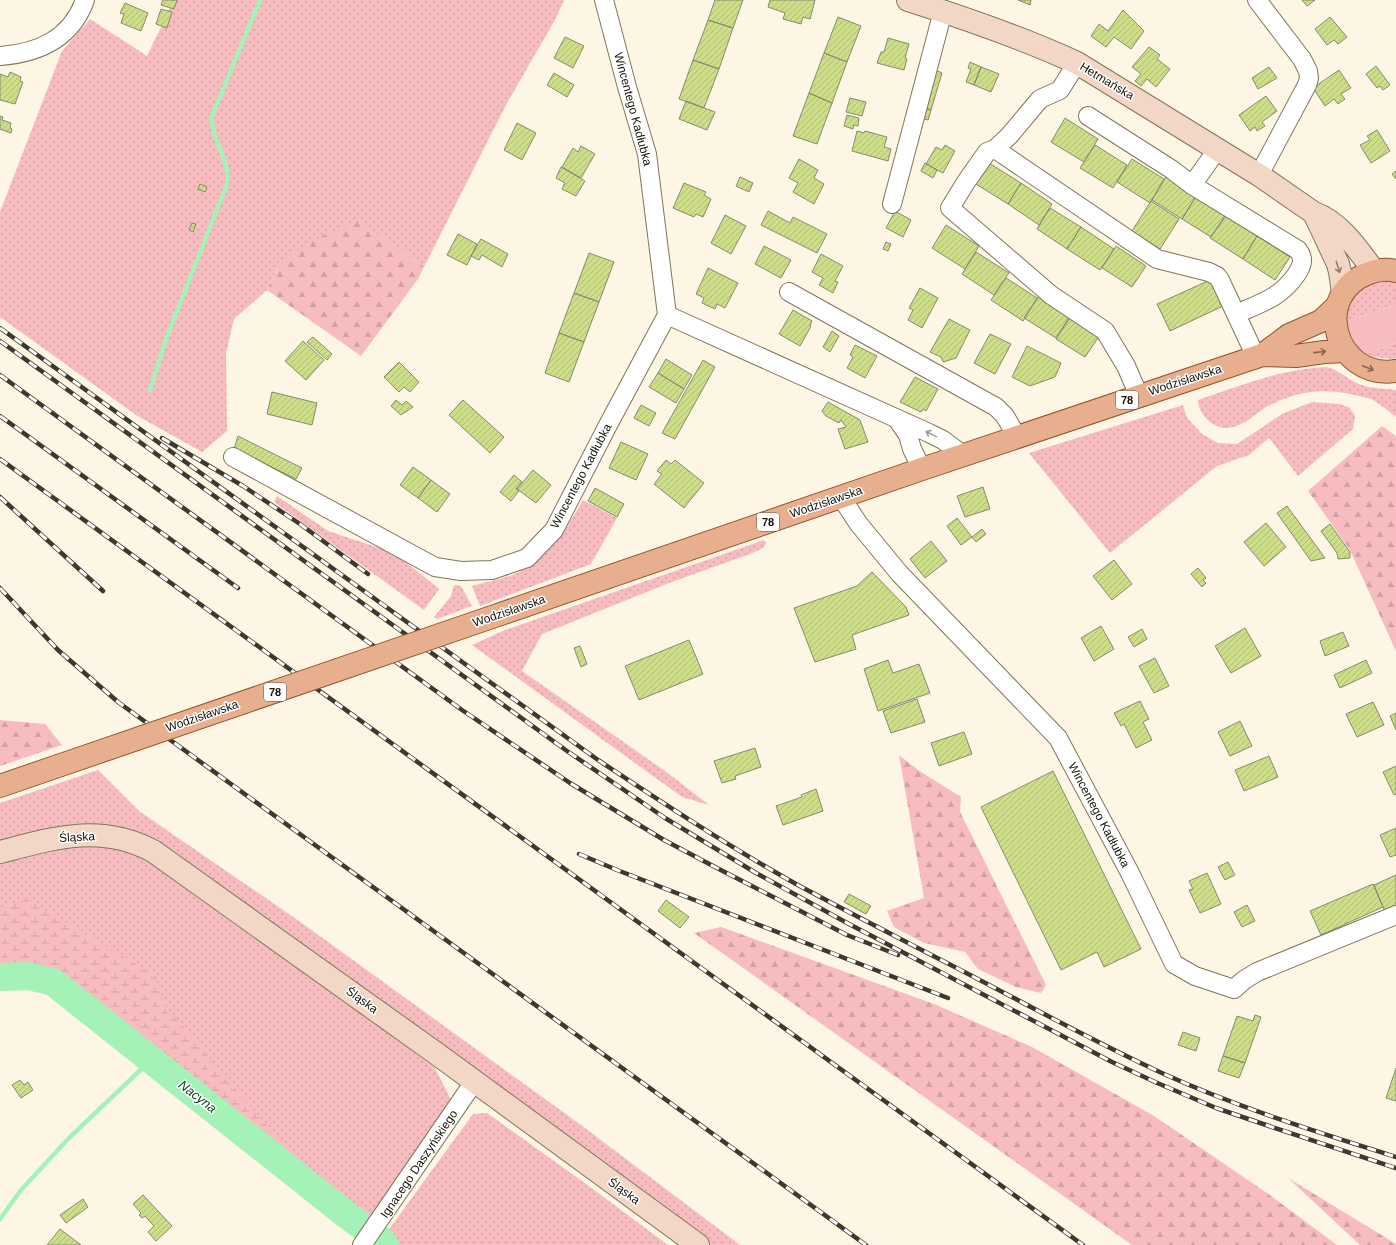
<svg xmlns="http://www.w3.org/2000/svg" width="1396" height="1245" font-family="Helvetica,sans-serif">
  <defs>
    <pattern id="grass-dots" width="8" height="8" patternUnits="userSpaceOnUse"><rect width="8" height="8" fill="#f7bcbf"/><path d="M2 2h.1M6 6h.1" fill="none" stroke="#d3a1a3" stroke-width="1.8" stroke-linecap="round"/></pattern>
    <pattern id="forest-firs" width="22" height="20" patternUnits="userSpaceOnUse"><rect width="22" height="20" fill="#f7bcbf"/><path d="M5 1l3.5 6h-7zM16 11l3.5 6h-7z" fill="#d3a1a3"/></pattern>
    <pattern id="wetland-marsh" width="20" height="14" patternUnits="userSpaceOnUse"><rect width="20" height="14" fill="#f7bcbf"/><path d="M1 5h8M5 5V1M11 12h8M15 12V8" fill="none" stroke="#d3a1a3"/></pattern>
    <pattern id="building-hatch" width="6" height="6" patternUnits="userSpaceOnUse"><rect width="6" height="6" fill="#cddd8a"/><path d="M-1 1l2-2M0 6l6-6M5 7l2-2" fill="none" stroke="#afbd76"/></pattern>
  </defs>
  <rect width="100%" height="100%" fill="#fef6e5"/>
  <path fill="url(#grass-dots)" d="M174 0H564L555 20 507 103 424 267 392 243 281 260 267 290 234 319 226 353 227 431 202 452 136 415 0 317V212L62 51 90 19 147 56Z
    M1396 280V305L1345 322 1348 306 1355 294 1369 282Z
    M1396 343V358L1394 359 1373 357 1366 354Z
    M1326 367C1338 369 1347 379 1359 384 1371 389 1383 388 1396 390V417C1391 413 1375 400 1371 399 1332 388 1305 387 1268 406 1254 414 1245 426 1228 428 1213 429 1198 414 1198 400 1240 386 1281 369 1326 367Z
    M1312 402 1340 404 1350 408 1355 416 1353 429 1298 476 1269 438 1249 455 1217 466 1110 553 1029 453 1183 405 1187 418 1202 434 1218 443 1237 444 1282 414Z
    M277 496 328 531 395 553 439 589 424 610 274 502Z
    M583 500 617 518 591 564 480 606 472 586C486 582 504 579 517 573 552 555 564 532 583 500Z
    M764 540 766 543 763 548 750 554 669 583 542 634 522 671 665 771 709 805 682 797 472 645 505 630Z
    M454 585 461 586 472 606 437 619 434 617 451 596Z
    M98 770 139 811 299 921 581 1125 740 1245H711L508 1097 160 847 0 846V803Z
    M77 846 121 847 174 874 435 1068 452 1102 369 1221 251 1134 77 990 0 971V862Z
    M487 1113 593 1189 668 1245H382L387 1232 473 1114Z"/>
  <path fill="url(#forest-firs)" d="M357 221 392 243 424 267 418 279 361 356 267 290 281 260 322 236Z
    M1382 426 1396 436V651L1350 550 1308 491Z
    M0 720 45 724 62 745 0 766Z
    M899 755 918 770 961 797 960 812 1046 985 1041 993 1016 987 978 969 965 952 924 943 894 927 887 911 924 898Z
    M721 927 934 1004 1032 1047 1154 1116 1267 1193 1337 1245H1132L694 933Z
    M1288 1178 1396 1244V1245H1360Z"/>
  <path fill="url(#wetland-marsh)" d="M27 899 156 976 164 1004 294 1158 291 1176 65 999 48 984 19 981 0 985V908Z"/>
  <path fill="#f7bcbf" d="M1396 305V343L1366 354 1356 346 1345 322Z"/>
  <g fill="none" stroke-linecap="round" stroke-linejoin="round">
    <path stroke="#a5f2b9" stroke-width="4.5" d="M150 390 166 339 227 184C231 160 210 139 212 116L260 0
      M0 1219 21 1190 69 1138 151 1060"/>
    <path stroke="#a5f2b9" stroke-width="28" d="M0 977 28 976 53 982 348 1216 381 1240 385 1245"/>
  </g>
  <path fill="url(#building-hatch)" stroke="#858b70" d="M163 0H177L174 9 161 5Z
    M715 0H743L733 28 708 20Z
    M770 0H815L810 19 803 17 801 24 783 19 785 13 768 7Z
    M1018 0H1031L1030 5Z
    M1302 0H1315L1307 6Z
    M125 3 148 13 141 31 121 23 124 14 120 13Z
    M161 9 172 12 167 28 156 24Z
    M1123 10 1144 31 1131 49 1114 37 1106 47 1091 36 1099 24 1108 31Z
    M838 17 861 26 847 62 824 53Z
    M1330 17 1347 37 1338 44 1334 40 1327 45 1315 29Z
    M708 20 733 28 719 69 693 60Z
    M565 37 584 46 573 68 554 58Z
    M888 38 909 44 905 58 907 59 904 70 877 63 881 52H884Z
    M1149 47 1160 55 1157 59 1170 69 1156 87 1147 79 1141 86 1135 81 1141 74 1132 67Z
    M824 53 847 62 832 103 809 93Z
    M693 60 719 69 704 108 679 99Z
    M970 62 981 67 974 85 966 82 971 69 968 68Z
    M1376 66 1390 85 1383 90 1380 86 1377 88 1366 74Z
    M981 67 999 74 991 92 974 85Z
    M1269 67 1277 78 1258 89 1252 78Z
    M935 70 942 73 931 110 924 108Z
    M1339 70 1351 88 1341 94 1345 99 1338 104 1334 99 1325 106 1313 88Z
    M10 72 21 77 20 81 23 82 15 104 0 100V74L8 77Z
    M554 73 574 85 567 97 547 85Z
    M809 93 832 103 817 144 793 136Z
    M1266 96 1277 111 1262 122 1265 126 1257 131 1255 127 1250 131 1239 115Z
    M850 98 866 102 862 116 846 112Z
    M686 101 715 112 707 130 679 119Z
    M924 108 931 110 928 120 921 118Z
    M847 115 859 118 858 126 854 125 853 129 844 126Z
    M0 116 3 117 2 120 11 123 10 128 12 129 11 133 0 129Z
    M1065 118 1098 139 1084 162 1051 142Z
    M517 123 536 133 522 160 504 150Z
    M1377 130 1390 151 1371 163 1360 145 1370 140 1367 136Z
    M857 131 864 133 865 131 887 137 884 147 891 149 888 161 852 151Z
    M945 145 955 151 943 173 926 164 936 147 942 150Z
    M1095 145 1127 165 1113 188 1080 168Z
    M581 146 595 154 581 178 562 167 573 148 578 152Z
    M799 159 818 170 814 178 824 184 814 204 793 192 798 183 789 178Z
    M1132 159 1164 179 1150 203 1117 182Z
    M925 163 937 170 933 178 921 171Z
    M989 163 1021 183 1008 204 976 184Z
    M561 167 585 181 576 196 562 189 565 183 556 178Z
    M1396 171V179L1392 174Z
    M740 177 753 183 749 192 736 186Z
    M1166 177 1196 196 1182 219 1152 200Z
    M684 183 706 192 704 195 711 199 703 217 696 214 694 217 673 208Z
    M1021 183 1052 204 1039 225 1008 204Z
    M200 184 207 187 205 192 198 189Z
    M1197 195 1226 214 1211 237 1182 219Z
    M1151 201 1179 219 1160 249 1132 231Z
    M1050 208 1081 227 1067 249 1037 229Z
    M768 211 790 223 793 217 827 234 817 253 761 225Z
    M895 211 911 220 903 237 886 228Z
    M725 215 746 226 731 254 711 243Z
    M1226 216 1257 236 1243 259 1210 238Z
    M192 223 196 224 193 232 189 230Z
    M946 225 979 246 965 269 932 248Z
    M1081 227 1114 249 1100 270 1067 249Z
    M458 234 477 244 467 265 447 255Z
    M1257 236 1290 257 1275 280 1243 259Z
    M481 239 508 254 502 267 482 255 479 260 471 256Z
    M886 242 891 244 888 251 883 249Z
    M764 246 791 260 781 278 755 264Z
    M1116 246 1146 266 1132 287 1102 268Z
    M976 252 1009 273 994 295 962 274Z
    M589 253 614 262 599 302 574 293Z
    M821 254 843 266 835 281 838 282 833 293 819 285 823 278 812 272Z
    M708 268 738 283 725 308 717 304 715 309 702 303 704 298 696 294Z
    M1006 278 1037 298 1023 321 991 300Z
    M1210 280 1223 306 1170 331 1157 304Z
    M920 288 938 298 922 328 908 320 913 310 909 308Z
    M574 293 599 302 584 342 559 333Z
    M1039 296 1070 316 1056 338 1024 318Z
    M793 310 812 321 810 325 811 326 800 346 779 334Z
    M1071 316 1100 335 1085 357 1056 339Z
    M949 319 970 330 956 358 943 362 941 357 930 352Z
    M832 331 839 336 830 352 823 347Z
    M559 333 584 342 569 382 545 373Z
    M990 334 1011 344 995 374 974 363Z
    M313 337 332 354 327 360 307 342Z
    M303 341 324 360 306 380 285 361Z
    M855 345 877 356 865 378 847 368 853 357 850 355Z
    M1027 346 1061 363 1055 377 1030 386 1012 377Z
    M666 359 692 375 684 389 658 373Z
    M703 360 715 367 675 439 662 433Z
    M399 362 419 382 410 392 404 387 399 392 384 377Z
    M658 373 684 389 676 403 649 387Z
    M915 377 938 389 926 411 923 409 921 412 900 402Z
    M272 392 317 403 312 425 267 414Z
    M396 400 402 405 406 401 413 407 401 415 391 406Z
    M463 400 504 437 490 453 449 415Z
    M828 402 860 420 868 442 845 449 838 429 846 427 841 420 839 423 826 416 822 411Z
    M641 405 656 413 649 426 634 418Z
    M238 436 302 468 296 479 234 449Z
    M621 442 648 454 636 480 609 468Z
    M666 460 671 464 675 460 704 483 684 508 654 484 662 474 657 471Z
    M413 467 431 480 418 498 400 485Z
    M533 470 551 485 536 503 517 489Z
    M514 475 522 482 516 489 519 491 511 501 500 492Z
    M431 480 450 494 437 512 418 498Z
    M983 487 990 509 965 517 957 496Z
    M595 488 624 504 617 517 588 501Z
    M1287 506 1325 558 1311 561 1277 513Z
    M957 518 972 537 961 545 947 526Z
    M1266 523 1286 547 1264 566 1244 542Z
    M1330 524 1350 552V558L1338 559 1337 553 1321 531Z
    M982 529 986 534 976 542 972 537Z
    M931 541 947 561 925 578 910 559Z
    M1114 560 1132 584 1112 600 1093 576Z
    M1198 568 1206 578 1203 580 1206 583 1202 587 1191 574Z
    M872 572 906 607 909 615 852 635 856 649 815 662 794 608 857 586Z
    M1101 626 1114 649 1094 661 1081 638Z
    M1245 628 1261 656 1231 673 1215 646Z
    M1142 629 1147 639 1134 647 1128 637Z
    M1343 632 1349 646 1325 656 1320 641Z
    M689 640 703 674 639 700 625 666Z
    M580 646 587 664 581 667 574 648Z
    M1155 658 1169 686 1154 693 1139 666Z
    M888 660 893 673 919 664 930 693 878 711 864 669Z
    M1366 660 1372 673 1340 688 1334 675Z
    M917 699 925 722 891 733 883 711Z
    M1140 701 1149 719 1143 722 1152 740 1136 748 1124 724 1121 726 1114 713Z
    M1373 702 1384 725 1357 737 1346 714Z
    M1396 713V730L1390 716Z
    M1240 721 1252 746 1230 756 1218 732Z
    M964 732 972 754 939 766 931 743Z
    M755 748 761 767 735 776 736 779 722 783 714 761Z
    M1269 756 1278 777 1244 791 1235 770Z
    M1396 766V794L1394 795 1383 772Z
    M1053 771 1141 949 1104 967 1097 952 1061 970 981 807Z
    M816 789 823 811 783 825 776 806 802 797 801 795Z
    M1396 828V855L1390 857 1380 835Z
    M1228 862 1235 875 1225 880 1218 867Z
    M1207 873 1221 904 1200 913 1189 890 1193 889 1189 881Z
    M1396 875V910L1386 914 1374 885Z
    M1373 884 1383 907 1321 935 1310 911Z
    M849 894 871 906 866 914 844 902Z
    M666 900 689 917 680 928 658 911Z
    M1247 905 1255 921 1242 927 1234 912Z
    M1255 1015 1261 1017 1245 1063 1223 1056 1237 1016 1253 1021Z
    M1183 1032 1200 1038 1196 1051 1178 1045Z
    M1223 1056 1245 1063 1239 1078 1218 1071Z
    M1396 1068V1101L1386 1098Z
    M20 1080 24 1085 28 1082 33 1090 21 1098 12 1085Z
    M143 1195 172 1226 156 1241 148 1232 154 1226 145 1216 142 1218 139 1215 141 1213 133 1204Z
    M83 1199 88 1207 66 1223 60 1215Z
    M60 1229 81 1245H47Z"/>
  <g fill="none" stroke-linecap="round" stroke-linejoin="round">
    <g stroke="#81755c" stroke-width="20">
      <path id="street" d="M604 0 627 87 647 154 667 315 929 433 943 440 963 455
        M1257 0 1302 59 1308 71 1309 78 1307 85 1259 175
        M0 56C39 53 71 39 85 0
        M1077 63 1060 90 1040 99 1009 136 995 149 987 152 966 182 950 208 1051 295 1105 331 1126 366 1139 396
        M1088 116 1171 169 1192 185 1298 250C1305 259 1302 266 1296 275 1280 298 1261 303 1236 314
        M995 149 1157 259 1209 272 1217 276 1220 280 1256 357
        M1192 185 1217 150
        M892 204 943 11
        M789 292 996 407 1005 416 1017 437
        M897 419 908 435 912 449 922 469
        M233 457 435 567 461 571 492 570 527 558 554 530 608 425 667 315
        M841 497 858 523 899 573 1058 738 1130 873 1174 964 1195 976 1234 989 1244 980 1257 972 1396 915
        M362 1245 474 1082"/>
    </g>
    <g stroke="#81755c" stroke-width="24">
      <path id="secondary" d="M908 0C965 18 1023 38 1077 63L1259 175 1314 213C1340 222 1358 250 1374 271
        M1314 213 1338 264 1340 272 1343 293
        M0 852C54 838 100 823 153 851L437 1054 698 1245"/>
    </g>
    <g stroke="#93542c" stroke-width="24">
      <path id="primary" d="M1396 271C1388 269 1377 270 1369 273 1311 294 1334 380 1396 371
        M1262 355 1296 356 1324 352 1345 351
        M492 617 922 469 1262 355 1289 335 1321 321 1337 306
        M0 786 58 766"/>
    </g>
    <use href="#street" stroke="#fff" stroke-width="18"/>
    <use href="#secondary" stroke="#f3d7c6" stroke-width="22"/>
    <use href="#primary" stroke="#e7af8d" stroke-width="22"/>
    <g stroke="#3e392e" stroke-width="4.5">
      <path id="rail" d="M0 328 598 760C663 803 728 846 796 884 846 911 897 937 947 963 1019 1000 1090 1040 1164 1074 1239 1108 1318 1132 1396 1157
        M0 341 567 751 665 818 756 873 849 924 1112 1062 1155 1082 1216 1108 1269 1126 1396 1168
        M0 375 462 710 570 783 664 840 715 867 847 935 898 955
        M0 416 238 588
        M162 438 243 486 300 524 368 574
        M0 459 1083 1245
        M0 497 103 591
        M0 588 58 650 118 702 866 1245
        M579 854 617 870 948 998"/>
    </g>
    <use href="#rail" stroke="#fff" stroke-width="3" stroke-dasharray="9" stroke-linecap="butt"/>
    <g stroke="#93542c" stroke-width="24" stroke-linecap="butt">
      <path id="primary-bridge" d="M58 766 492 617"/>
    </g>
    <use href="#primary-bridge" stroke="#e7af8d" stroke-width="22"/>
  </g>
  <defs><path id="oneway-shaft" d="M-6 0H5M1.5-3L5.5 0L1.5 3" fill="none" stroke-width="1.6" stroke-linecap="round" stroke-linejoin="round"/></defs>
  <use stroke="#8f7d70" href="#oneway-shaft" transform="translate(1338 267) rotate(73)"/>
  <g stroke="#886750">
    <use href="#oneway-shaft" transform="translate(1320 352) rotate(-6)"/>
    <use href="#oneway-shaft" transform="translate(1368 368) rotate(21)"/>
  </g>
  <use stroke="#a19f9b" href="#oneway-shaft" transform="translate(931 434) rotate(-154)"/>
  <g text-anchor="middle" stroke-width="3" stroke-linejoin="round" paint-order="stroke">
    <g fill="#fff" stroke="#5a5851" stroke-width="1">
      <rect x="1116" y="391" width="22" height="18" rx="3"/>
      <rect x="757" y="513" width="22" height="18" rx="3"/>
      <rect x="264" y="683" width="22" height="18" rx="3"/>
    </g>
    <g font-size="11" font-weight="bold" fill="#141006">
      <text x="1127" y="404">78</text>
      <text x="768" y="526">78</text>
      <text x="275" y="696">78</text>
    </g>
    <g font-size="12" fill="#141006" stroke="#fff">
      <text transform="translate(1107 81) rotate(31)" y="4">Hetmańska</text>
      <text transform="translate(633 109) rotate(75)" y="4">Wincentego Kadłubka</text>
      <text transform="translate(1185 380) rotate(-18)" y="4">Wodzisławska</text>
      <text transform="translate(581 476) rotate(-62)" y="4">Wincentego Kadłubka</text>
      <text transform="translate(826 502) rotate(-19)" y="4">Wodzisławska</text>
      <text transform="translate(509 611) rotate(-19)" y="4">Wodzisławska</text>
      <text transform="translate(202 716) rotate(-19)" y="4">Wodzisławska</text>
      <text transform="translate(1099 815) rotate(62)" y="4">Wincentego Kadłubka</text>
      <text transform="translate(77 837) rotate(-3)" y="4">Śląska</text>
      <text transform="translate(362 1000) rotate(36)" y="4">Śląska</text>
      <text transform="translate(419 1164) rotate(-56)" y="4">Ignacego Daszyńskiego</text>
      <text transform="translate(624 1191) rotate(36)" y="4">Śląska</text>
    </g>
    <g font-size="13" font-style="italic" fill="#0a4421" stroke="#fff">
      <text transform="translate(198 1096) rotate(38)" y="5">Nacyna</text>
    </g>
  </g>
</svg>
